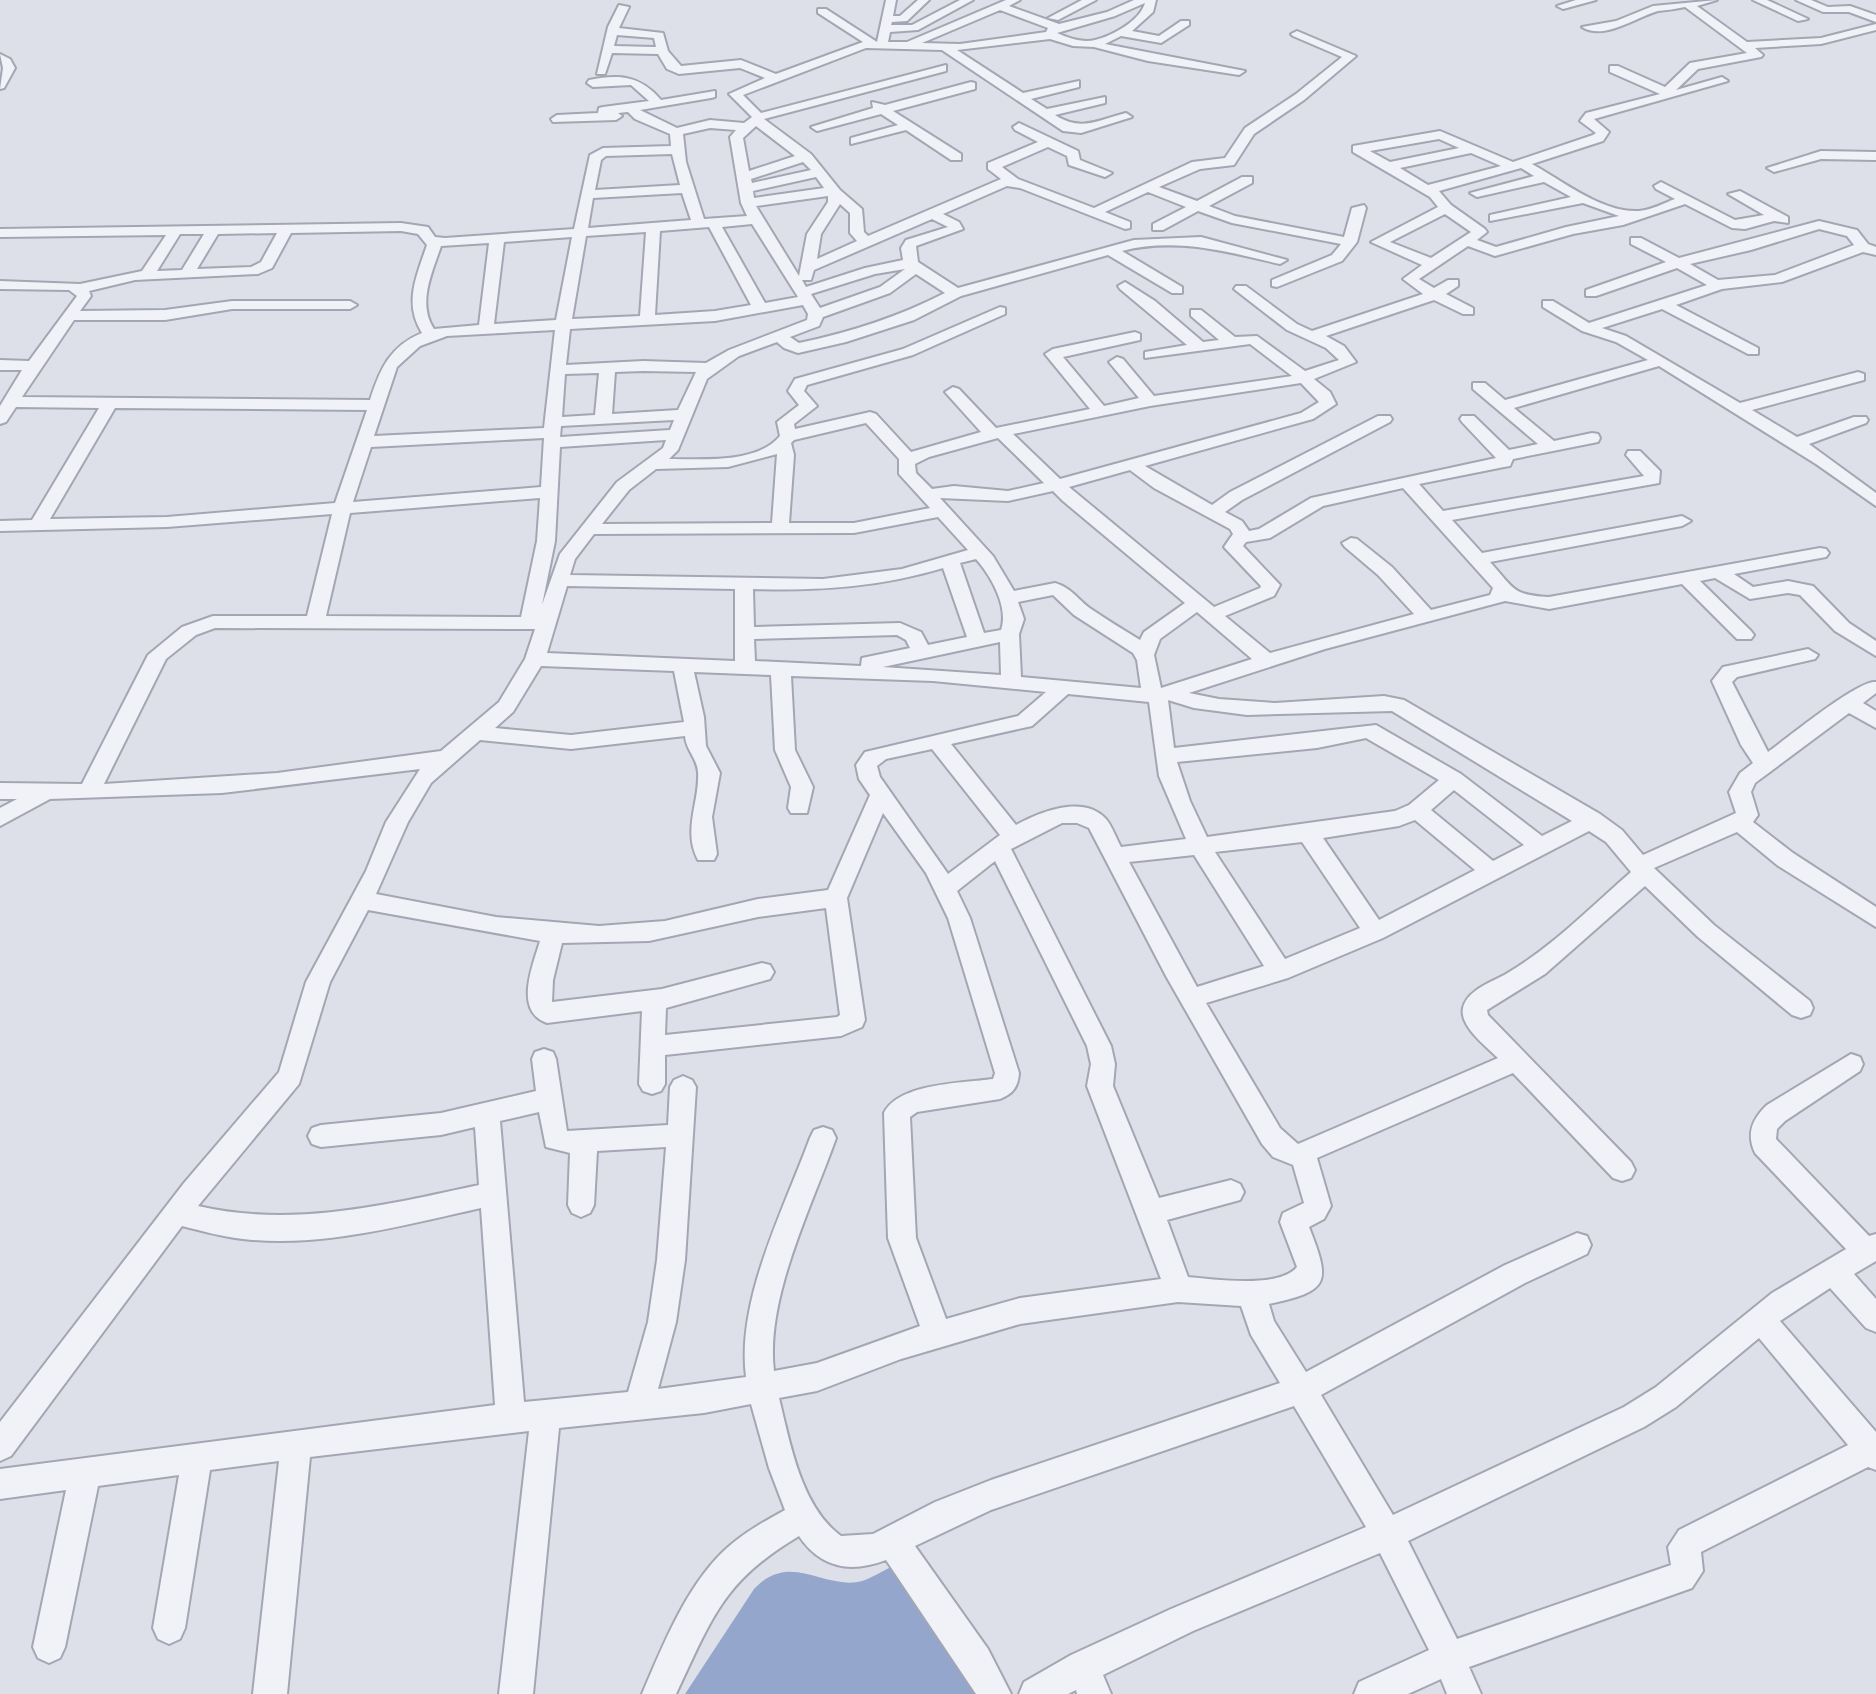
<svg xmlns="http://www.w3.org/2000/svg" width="1876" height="1694" font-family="'IBM Plex Sans',sans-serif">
  <rect width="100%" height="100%" fill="#dee0e9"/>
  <path fill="#95a6cd" d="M891 1567 910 1589 907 1593 936 1622 981 1694H685L754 1589C791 1550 824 1591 862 1581 872 1578 882 1571 891 1567Z"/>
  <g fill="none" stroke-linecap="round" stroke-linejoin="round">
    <g stroke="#a3a6b3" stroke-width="4">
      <path id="minor" d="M886 0H896L893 16H900L918 0H929L907 21 892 22 891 25H912L960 0H973L918 30 890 32 888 42H907L1006 0H1020L1009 6 1059 24 1107 12 1134 0H1156L1153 12 1132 31 1159 36 1181 21H1189V25L1161 43 1121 36 1105 44 1245 71 1239 75 1148 61 1094 47 1073 46 1050 39 957 50 1023 93 1079 81V87L1031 99 1047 109 1105 97V103L1055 115C1081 132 1098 120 1126 113L1132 117 1081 133 1063 131 942 50 866 48 743 95 761 113 946 65V71L764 119 811 154 840 190 862 209 864 232 868 236 1001 179 988 169V163L1038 142 1015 130 1013 127 1019 123 1078 151 1080 160 1112 173 1105 177 1069 165 1067 156 1048 147 1002 167 1018 179 1094 208 1192 162 1225 158 1245 128 1296 94 1342 57 1293 36 1291 34 1297 31 1356 56 1304 100 1254 134 1234 165 1200 169 1159 187 1197 201 1242 177H1252V183L1209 206 1235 216 1344 237 1352 208 1364 205 1366 208 1357 242 1342 261 1277 287 1272 286V280L1332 255 1341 244 1232 223 1198 211 1163 230H1153V224L1186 207 1148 192 1105 212 1130 222V228L1125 229 1020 188 1007 186 943 214 959 222 963 229 916 246 918 262 958 288 1134 240 1201 237 1287 260 1280 264C1228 252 1176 237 1122 251L1182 287V293H1172L1108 255 961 296 914 320 846 342 798 353 784 348 777 342 739 356 707 379 678 450 669 459C702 459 757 464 780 436L777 422 799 405 788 391 795 379 903 349 1000 307 1005 308V314L913 355 807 385 804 391 817 406 794 424 795 429 870 412 876 414 911 452 981 432 945 392 953 387 959 389 996 428 1090 409 1045 354 1053 349 1135 332 1140 334V340L1063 357 1104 406 1139 398 1109 362 1117 357 1123 359 1154 396 1292 376 1250 344 1145 358V352L1187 345 1120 289 1118 286 1125 282 1155 301 1203 342 1219 340 1191 316V310H1201L1235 337 1257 336 1305 371 1339 360 1326 348 1287 330 1234 289 1236 286H1246L1297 324 1312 331 1423 294 1403 279 1422 265 1371 242 1438 207 1430 197 1353 152V146L1440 131 1513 162 1593 135 1596 133 1580 121 1586 113 1660 94 1610 72V66H1618L1665 87 1690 63 1747 53 1685 7C1676 9 1667 10 1658 11 1636 17 1604 41 1582 27L1616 21 1653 6 1717 0 1697 6 1747 42 1821 38 1876 24V30L1821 44 1755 48 1763 55 1761 57 1698 69 1676 90 1722 77 1728 81 1594 119 1609 132 1603 141 1532 164C1563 181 1602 213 1639 211 1652 210 1664 203 1675 199L1656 189 1654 186 1661 182 1735 220 1764 215 1728 194 1740 191 1788 217V223L1774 221 1745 229 1732 228 1685 204 1623 225 1573 234 1495 256 1468 246 1419 279 1434 288 1448 280H1458V286L1446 294 1473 308V314H1463L1434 300 1326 336 1344 346 1356 362 1314 379 1330 392 1336 404 1313 419 1145 466 1212 505 1230 492 1378 416H1390L1392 419 1390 422 1242 500 1225 512 1242 521 1249 531 1259 529 1311 498 1496 458 1462 422 1460 419 1462 416H1474L1509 450 1538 444 1473 389V383H1485L1505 400 1648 360 1616 342 1582 331 1543 307V301H1553L1589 323 1707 285 1677 268 1596 296H1586V290L1666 262 1631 244V238H1641L1679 258 1819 221 1857 230 1868 244 1876 247V255L1863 252 1782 282 1722 289 1676 305 1758 348V354H1748L1662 309 1602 328 1626 336 1740 403 1858 372 1864 374V380L1752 410 1797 437 1854 417H1866L1868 420 1866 423 1809 444 1876 493V506L1816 464 1659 366 1514 408 1554 441 1592 433 1598 434 1600 438 1598 442 1513 459 1510 466 1504 467 1419 484 1443 511 1644 476 1626 455 1628 451H1640L1660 471 1659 483 1452 520 1482 553 1682 516 1691 521 1682 526 1490 562C1514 588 1511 595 1549 597L1820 548 1826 549 1829 553 1826 557 1734 574 1753 587 1788 581 1813 586 1849 623 1876 641V656L1835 631 1800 595 1788 593 1750 599 1715 578 1700 581 1751 631 1754 635 1751 639H1737L1682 584 1549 609 1505 601 1325 649 1189 693 1219 699 1275 703 1384 696 1404 700 1600 814 1622 830 1643 855 1736 813 1729 792 1740 773 1753 763 1741 745 1712 681 1723 667 1808 649 1818 655 1815 659 1737 677 1732 682 1768 752C1786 739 1859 679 1876 682V693L1863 703 1876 711V728L1849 713 1755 783 1751 792 1758 815 1753 822 1793 853 1876 907V927L1777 865 1737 832 1654 868 1714 925 1810 1001 1813 1008 1810 1015 1801 1018 1792 1015 1698 937 1645 886 1545 974 1487 1010 1488 1015 1631 1162 1635 1170 1631 1178 1622 1181 1613 1178 1513 1073 1317 1158 1331 1206 1324 1219 1309 1227C1331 1283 1330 1291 1269 1304L1274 1321 1306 1372 1505 1265 1577 1233 1587 1236 1591 1245 1587 1254 1525 1283 1321 1395 1393 1515 1624 1407 1656 1387 1772 1293 1846 1249 1755 1153C1746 1134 1752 1119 1767 1105L1851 1054 1860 1057 1863 1064 1860 1071 1785 1121 1777 1129 1776 1139 1869 1236 1876 1234V1261L1854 1274 1876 1299V1332L1866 1328 1830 1288 1780 1321 1876 1432V1470L1868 1467 1701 1552 1703 1571 1692 1588 1469 1667 1481 1694H1447L1441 1679 1408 1694H1354L1359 1682 1429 1650 1380 1553 1193 1631 1103 1675 1111 1694H1077L1076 1690 1068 1694H1019L1024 1682 1071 1655 1171 1609 1366 1527 1294 1406 991 1510 915 1546 988 1649 1011 1694H976L886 1560C852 1573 821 1569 799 1536 723 1581 712 1618 676 1694H642C663 1645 687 1584 727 1548 745 1532 765 1521 785 1510L769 1468 751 1404 704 1413 559 1428 533 1694H499L529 1431 310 1457 287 1694H253L279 1461 210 1470 185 1628 180 1639 169 1644 158 1639 153 1628 179 1475 98 1486 65 1647 60 1658 49 1663 38 1658 33 1647 66 1490 0 1499V1469L495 1405 481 1208C404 1225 322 1248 243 1239 223 1237 202 1231 182 1226L11 1456 0 1461V1422L184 1183 279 1072 306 982 366 871 386 822 420 769 222 793 50 799 0 826V808L17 799H0V783L82 784 148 655 182 627 213 616H307L332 514 167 527 0 531V521L32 520 99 408 16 407 6 422 0 424V406L22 370H0V360L29 361 77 296 69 290 0 289V281L80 284 142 271 166 235 0 237V229L401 223 428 227 435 237 445 238 574 229 590 155 603 148 671 146 670 134 635 119 628 112 618 113 622 116 616 120 553 122 551 119 557 115 598 113 599 108 603 107 649 101 631 85 593 87 587 83 589 80C619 74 640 75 661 100L715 91V97L711 98 640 110 677 128 710 120 744 123 752 117 729 94 765 78 740 68 679 74 667 69 658 54 612 53 605 74H597L608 27 619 5 629 7 619 28 663 33 668 51 681 66 741 60 776 74 863 42 818 13V9H826L877 42ZM1145 3C1140 21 1112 36 1095 40 1082 43 1069 38 1057 33L1115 16ZM1000 10 1048 28 1046 32 960 44 922 43ZM617 35 654 38 656 47 614 46ZM756 126 795 156 749 171 743 138ZM710 128 736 130 730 137 741 203 747 216 704 219 686 162 683 134ZM1439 139 1459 148 1390 162 1370 151ZM1471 153 1501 166 1428 185 1400 168ZM672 154 680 185 595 190 601 160 606 156ZM803 162 811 170 752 183 751 179ZM1521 168 1534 176 1470 193 1477 197 1544 182 1571 197 1490 215V221L1583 203 1619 216 1566 227 1496 247 1477 240 1487 232 1485 229 1451 205 1439 191ZM816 177 824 188 754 198 753 191ZM682 193 691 220 588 228 593 198ZM828 196V202L807 234 799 276 756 206ZM840 204 850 213V233L857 241 817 259 821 234ZM1445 214 1471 232 1431 258 1390 242ZM932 219 948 227 906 240 901 248 903 260 865 268 806 287 802 280H811L814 270ZM752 224 798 297 765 303 722 227ZM709 227 751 305 715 311 655 315 660 231ZM1819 229 1847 236 1854 245 1775 275 1718 280 1690 264 1751 250ZM401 231 418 234 427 245C417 275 403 303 422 333 390 346 380 369 370 400L22 397 74 320H165L232 309H350L357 305 350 301H232L165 310 80 311 91 296 89 291 135 280 258 274 272 268 291 233ZM646 232 640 316 572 319 586 236ZM277 233 261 262 251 267 197 269 218 234ZM180 234H204L182 270 157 271ZM572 237 556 320 494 324 504 242ZM489 243 479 325 434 329C417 303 432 273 441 246ZM905 269 880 287 820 308 811 294 875 274ZM916 274 945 293C898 317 851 332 799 343L790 337 819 326 823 317 890 293ZM803 305 808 314 807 320 729 350 706 363 643 361 566 365 570 329 715 321ZM555 330 544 428 374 436 397 367 420 346 447 336ZM643 371 696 372 678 410 612 414 615 372ZM599 373 595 415 562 417 565 374ZM1301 383 1319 402 1301 413 1060 479 1013 434 1150 406ZM115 408 367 410 335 503 167 517 50 519ZM674 420 670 430 560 437 561 426ZM866 423 899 459V474L930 508 854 523H789L794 455 791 443 794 440ZM544 438 541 487 353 502 371 447ZM998 438 1044 483 1008 491 954 486 932 489 916 473 915 464 929 457ZM666 440 663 448 617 482 560 554 542 605 555 541 560 447ZM777 454 772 523 602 524 629 490 656 469 728 467ZM1130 470 1154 488 1230 529 1233 534 1224 547 1261 586 1260 588 1214 607 1069 487ZM1403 488 1493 588 1490 595 1431 610 1392 567 1357 539 1351 538 1342 543 1345 547 1378 575 1414 614 1270 653 1225 616 1274 596 1280 585 1243 546 1246 542 1270 538 1323 506ZM1053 491 1063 501 1185 603 1144 632 1140 640C1124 630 1107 620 1091 609 1078 600 1072 588 1055 583L1014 591 993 556 940 498 1008 501ZM540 498 537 541 521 617 326 616 350 513ZM938 517 968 550 902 569 823 579 570 575 575 559 594 534 854 533ZM976 559C991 576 1009 607 1001 630L984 633 960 563ZM943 568 967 637 928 645 921 632 900 623 754 627 753 589C820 591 879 587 943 568ZM567 586 735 589V661L547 653ZM1053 595 1074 615 1133 653 1137 660 1141 688 1021 677 1019 634 1024 619 1018 602ZM1197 612 1252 659 1161 688 1154 655 1160 639ZM215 628 529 629H535L525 659 499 702 441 751 277 773 104 784 166 659 196 635ZM897 635 906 640 910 648 862 658 861 666 755 661 754 639ZM1000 642 1001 675 883 667ZM541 666 674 671 684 722 571 735 495 728 513 712ZM694 672 771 675 775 750 791 787 788 808 791 813H807L813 787 795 750 791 676 933 681 1046 692 1018 716 865 752 856 765 859 779 870 795 828 890 758 899 665 921 599 926 496 917 376 894 408 822 431 783 480 740 571 749 685 736C686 750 697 758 698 772 700 801 682 830 698 860H714L717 854 712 817 720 773 706 746 704 717ZM1068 694 1149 702 1159 776 1186 839 1121 847C1116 838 1112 826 1106 819 1083 794 1040 812 1016 825L951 744 1032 726ZM1168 700 1194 708 1247 715 1392 711 1572 821 1542 836 1461 774 1376 725 1174 748ZM1366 738 1439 780 1409 805 1395 811 1207 837 1190 801 1177 762 1317 748ZM932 749 1000 835 948 874 880 777 877 766 886 759ZM1454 790 1524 845 1493 861 1431 810ZM883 813 926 873 948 918 995 1073 993 1079C963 1083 899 1083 884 1113L888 1238 920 1326 817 1363 774 1371C765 1299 812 1206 836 1138L832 1130 823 1127 814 1130 810 1138C784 1209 736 1300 746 1377L658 1389 676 1322 685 1260 696 1087 692 1080 683 1076 674 1080 670 1087 668 1125 567 1131 556 1059 553 1052 544 1049 535 1052 532 1059 536 1091 441 1113 321 1125 312 1128 308 1136 312 1144 321 1147 441 1135 475 1127 479 1185C386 1205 293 1228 198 1206L299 1084 330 982 368 910 540 941C533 965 513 1011 547 1023L642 1011 639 1084 643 1091 652 1094 661 1091 665 1084V1055L841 1036 862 1027 865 1020 847 898ZM1415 820 1475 870 1379 920 1323 838 1399 826ZM1062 823H1077L1089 828 1166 976 1262 1144 1273 1157 1293 1165 1304 1203 1283 1213 1280 1222 1297 1267C1279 1289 1214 1279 1188 1277L1167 1220 1240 1200 1244 1192 1240 1184 1231 1180 1159 1198 1113 1086 1115 1064 1111 1046 1011 849ZM1589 831 1606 842 1631 872C1591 907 1552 947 1506 974 1492 982 1467 990 1463 1008 1459 1026 1487 1047 1498 1058L1298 1144 1280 1128 1206 1003 1288 978 1383 938ZM1302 842 1360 928 1285 959 1215 852ZM1194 855 1264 966 1197 987 1129 862ZM995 861 1087 1046 1091 1064 1087 1086 1161 1279 1020 1298 946 1319 916 1238 910 1117 917 1112 1000 1099C1013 1094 1018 1087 1019 1073L970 918 957 891ZM826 908 840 1015 837 1017 665 1035 666 1008 770 979 774 972 770 965 762 963 662 989 552 1002 553 980 562 943 649 941 758 917ZM539 1112 546 1147 570 1153 568 1205 572 1213 581 1217 590 1213 594 1205 597 1151 666 1147 657 1260 648 1322 628 1392 524 1402 500 1121ZM1178 1302 1241 1306 1251 1335 1280 1383 991 1480 935 1502 873 1534 841 1536C801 1507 790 1443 779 1398L817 1391 901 1359 1020 1324ZM1759 1338 1848 1445 1679 1530 1668 1547 1671 1565 1457 1639 1408 1541 1644 1427 1676 1407Z
        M1082 0H1096L1058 20 1048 18Z
        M1576 0H1596L1563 9 1557 6Z
        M1753 0H1767L1808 19 1798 21Z
        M1796 0H1811L1828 7 1850 6 1876 15V22L1849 12H1823Z
        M0 54 10 59 15 68 4 88 0 89 3 68Z
        M971 82 975 83V89L893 111 961 154V160H951L906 130 851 144V138L898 125 881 114 817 131 811 127 873 108 872 102 885 105Z
        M1821 151 1876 152V160L1821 159 1774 172 1767 168Z"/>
    </g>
    <use href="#minor" fill="#f1f2f7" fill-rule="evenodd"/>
  </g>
</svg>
